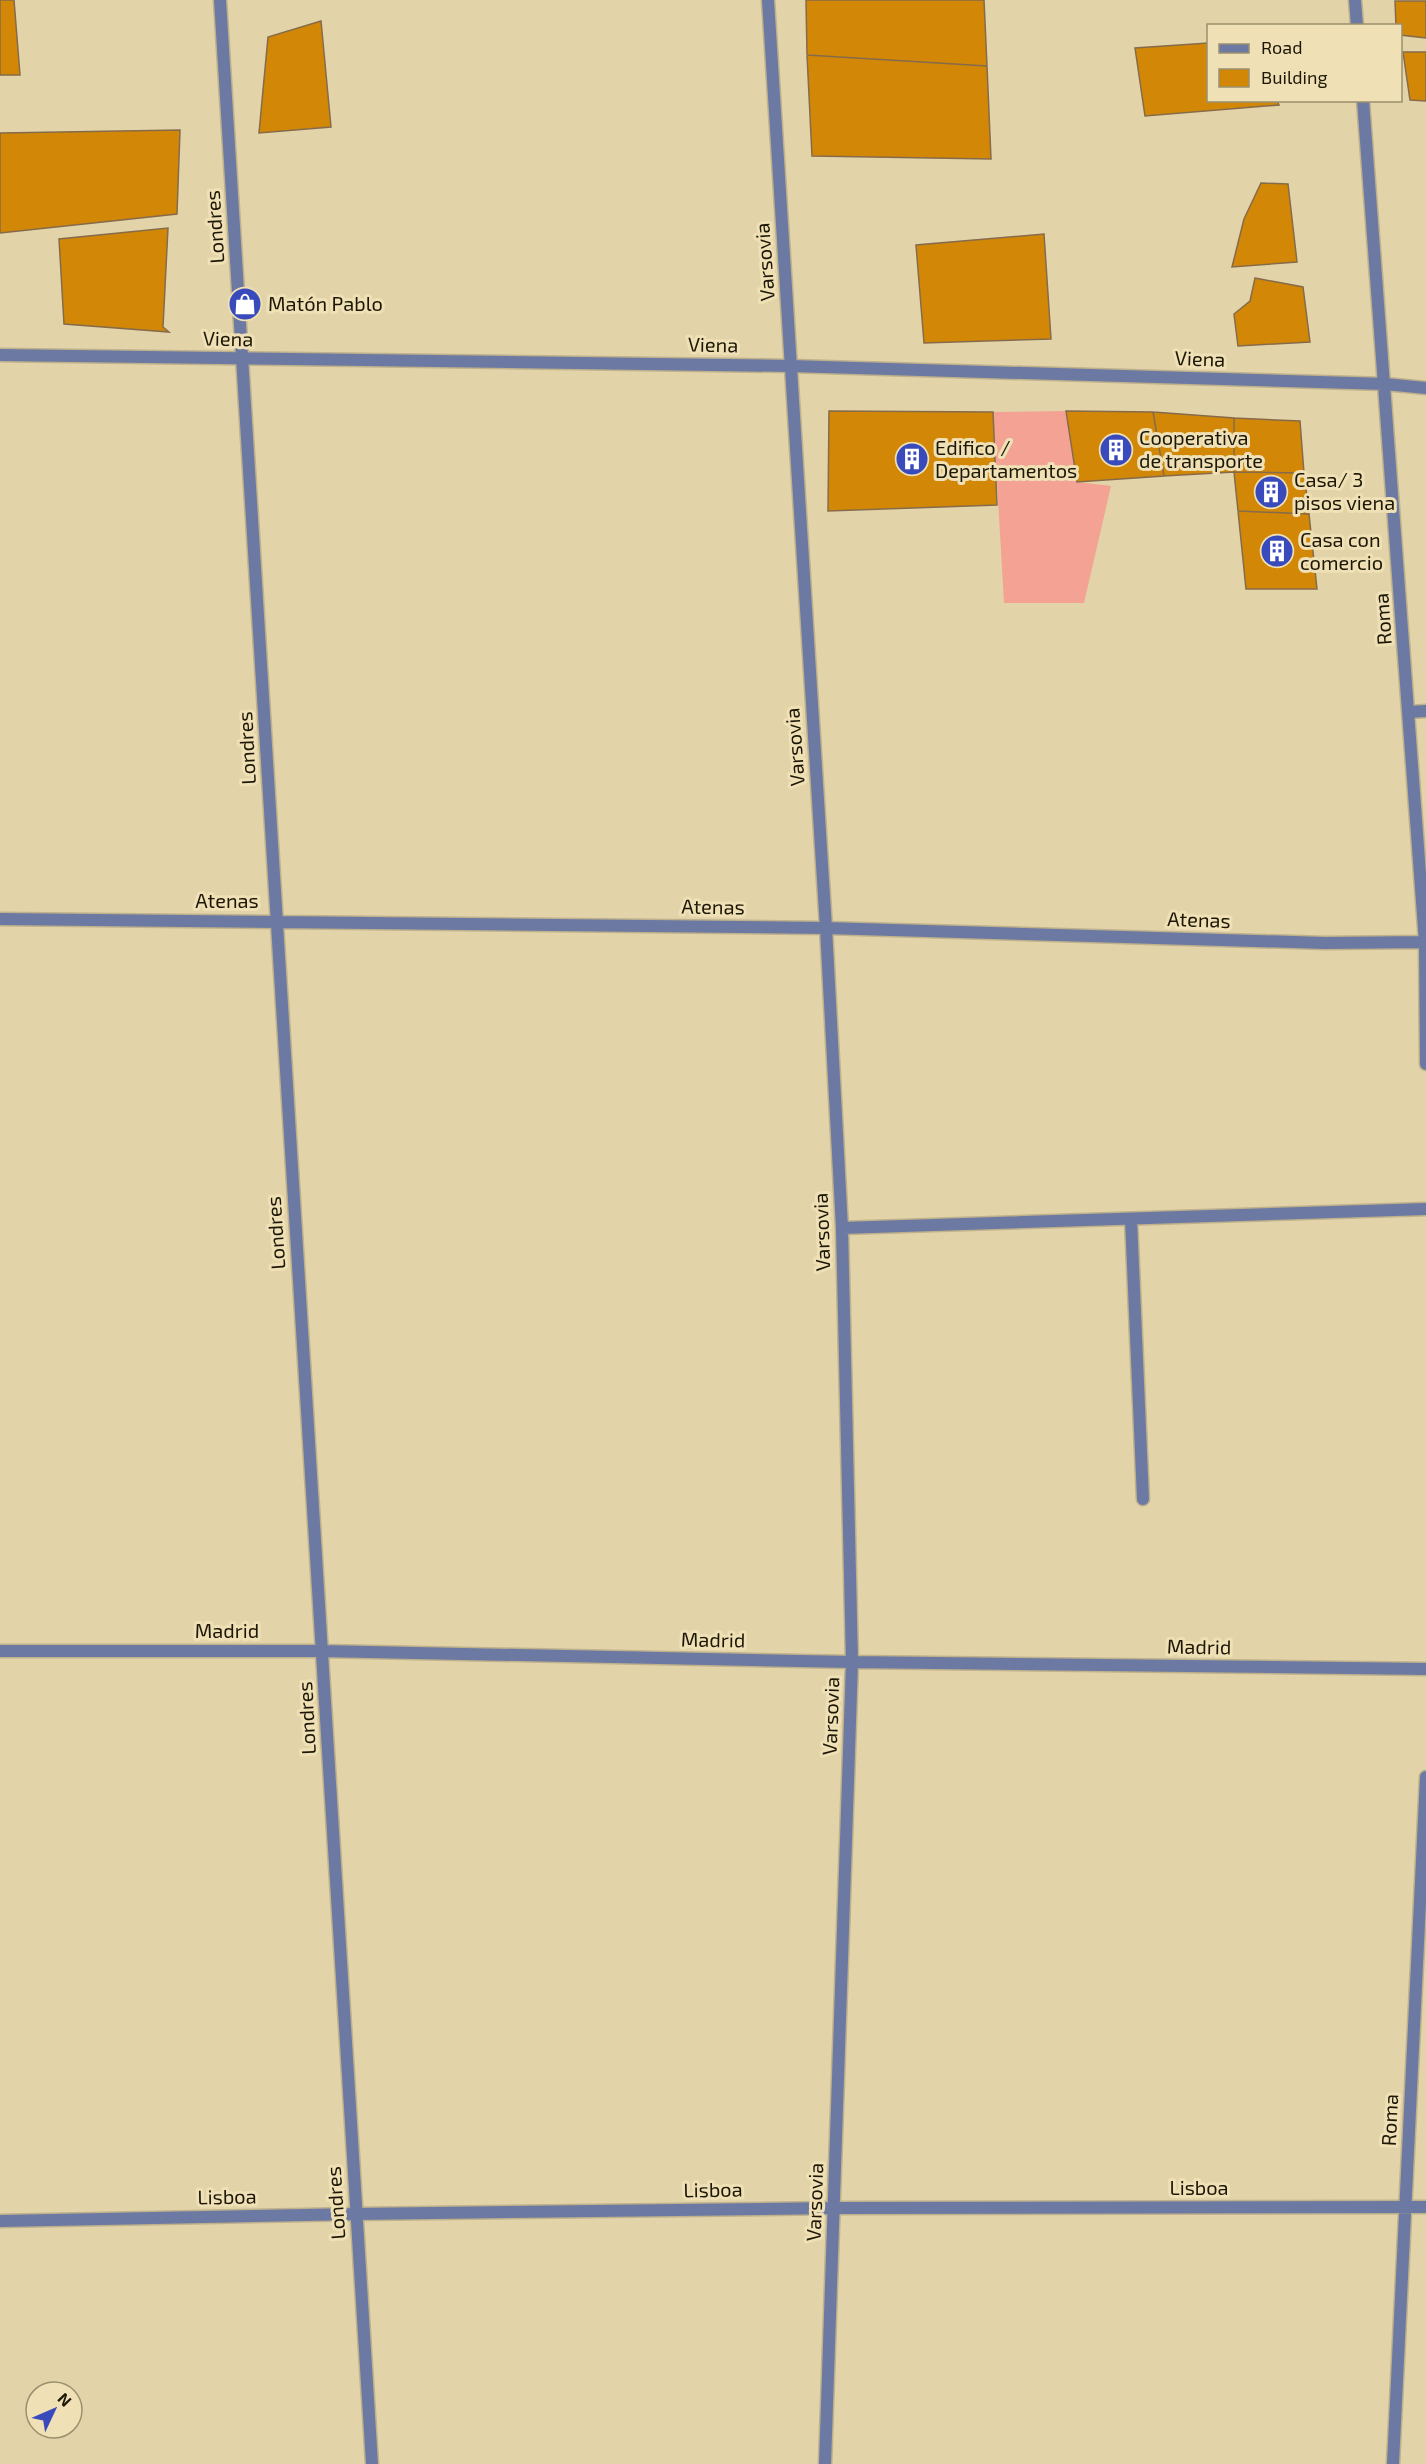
<svg xmlns="http://www.w3.org/2000/svg" width="1426" height="2464" font-family="'Exo 2',sans-serif">
  <rect width="100%" height="100%" fill="#e2d3a9"/>
  <path fill="#f3a293" d="M1066 411 1077 482 1111 486 1084 603H1004L993 412Z"/>
  <path fill="#d28806" stroke="#866b4a" stroke-width="1.5" d="M0 0H14L20 75H0Z
    M806 0H984L987 66 807 55Z
    M1395 1H1426V38L1400 35V26H1396Z
    M321 21 331 127 259 133 268 37Z
    M1208 43V100H1277L1279 105 1145 116 1135 48Z
    M1403 52H1426V101L1410 100Z
    M807 55 987 66 991 159 812 156Z
    M180 130 177 214 0 233V133Z
    M1261 183 1288 184 1297 262 1232 267 1244 219Z
    M168 228 163 327 169 332 64 324 59 239Z
    M1044 234 1051 339 924 343 916 245Z
    M1255 278 1303 287 1310 342 1238 346 1234 314 1250 301Z
    M829 411 993 412 997 505 828 511Z
    M1066 411 1153 412 1164 476 1077 482Z
    M1153 412 1234 418V472L1164 476Z
    M1234 418 1300 421 1304 473 1234 472Z
    M1234 472 1304 473 1309 514 1238 511Z
    M1238 511 1309 514 1317 589H1246Z"/>
  <g fill="none" stroke-linecap="round" stroke-linejoin="round">
    <g stroke="#beb18c" stroke-width="15">
      <path id="street" d="M220 0 372 2464
        M768 0 826 928 842 1228 852 1662 825 2464
        M1355 0 1357 26
        M1363 100 1425 942 1426 1064
        M0 355 791 366 1385 384 1426 388
        M1409 712 1426 711
        M0 919 826 928 1325 943 1425 942
        M1131 1219 1143 1499
        M842 1228 1426 1209
        M0 1651H322L852 1662 1426 1669
        M0 2221 356 2214 834 2208 1426 2207
        M1393 2464 1426 1777"/>
    </g>
    <use href="#street" stroke="#6c79a2" stroke-width="12"/>
  </g>
  <defs>
    <g id="shop-disc" transform="scale(1.725)"><circle r="9.5" fill="#384abc" stroke="#efe0b5"/><path d="M-5-2.5h2.3a2.7 3.5 0 0 1 5.4 0H5L5.5 6h-11ZM-1.5-2.5h3a1.5 2.3 0 0 0-3 0Z" fill="#fff"/></g>
    <g id="building-disc" transform="scale(1.725)"><circle r="9.5" fill="#384abc" stroke="#efe0b5"/><path d="M-4-6H4V6H1V3H-1V6H-4ZM-2.5-4.3h1.7v1.8h-1.7ZM.8-4.3h1.7v1.8H.8ZM-2.5-1h1.7V.8h-1.7ZM.8-1h1.7V.8H.8Z" fill="#fff"/></g>
  </defs>
  <g fill-rule="evenodd">
    <use href="#shop-disc" x="245" y="304"/>
    <use href="#building-disc" x="1116" y="450"/>
    <use href="#building-disc" x="912" y="459"/>
    <use href="#building-disc" x="1271" y="492"/>
    <use href="#building-disc" x="1277" y="551"/>
  </g>
  <g text-anchor="middle" stroke-width="6" stroke-linejoin="round" paint-order="stroke">
    <g font-size="20" fill="#1c1707" stroke="#efe0b5">
      <text transform="translate(215 227) rotate(-94)" y="7">Londres</text>
      <text transform="translate(765 262) rotate(-94)" y="7">Varsovia</text>
      <text transform="translate(228 339) rotate(1)" y="7">Viena</text>
      <text transform="translate(713 345) rotate(1)" y="7">Viena</text>
      <text transform="translate(1200 359) rotate(2)" y="7">Viena</text>
      <text transform="translate(1383 619) rotate(-94)" y="7">Roma</text>
      <text transform="translate(795 747) rotate(-94)" y="7">Varsovia</text>
      <text transform="translate(247 748) rotate(-93)" y="7">Londres</text>
      <text x="227" y="908">Atenas</text>
      <text transform="translate(713 907) rotate(1)" y="7">Atenas</text>
      <text transform="translate(1199 920) rotate(2)" y="7">Atenas</text>
      <text transform="translate(822 1232) rotate(-92)" y="7">Varsovia</text>
      <text transform="translate(276 1233) rotate(-94)" y="7">Londres</text>
      <text x="227" y="1638">Madrid</text>
      <text transform="translate(713 1640) rotate(1)" y="7">Madrid</text>
      <text transform="translate(1199 1647) rotate(1)" y="7">Madrid</text>
      <text transform="translate(831 1716) rotate(-88)" y="7">Varsovia</text>
      <text transform="translate(307 1718) rotate(-93)" y="7">Londres</text>
      <text transform="translate(1390 2120) rotate(-87)" y="7">Roma</text>
      <text x="1199" y="2195">Lisboa</text>
      <text transform="translate(713 2190) rotate(-1)" y="7">Lisboa</text>
      <text transform="translate(227 2197) rotate(-1)" y="7">Lisboa</text>
      <text transform="translate(815 2202) rotate(-88)" y="7">Varsovia</text>
      <text transform="translate(336 2203) rotate(-94)" y="7">Londres</text>
    </g>
    <g font-size="20" fill="#1c1707" stroke="#efe0b5" text-anchor="start">
      <text x="268" y="311">Matón Pablo</text>
      <text x="1139" y="445">Cooperativa<tspan x="1139" dy="23">de transporte</tspan></text>
      <text x="935" y="455">Edifico /<tspan x="935" dy="23">Departamentos</tspan></text>
      <text x="1294" y="487">Casa/ 3<tspan x="1294" dy="23">pisos viena</tspan></text>
      <text x="1300" y="547">Casa con<tspan x="1300" dy="23">comercio</tspan></text>
    </g>
  </g>
  <rect x="1207" y="24" width="195" height="78" fill="#efe0b5" stroke="#9b906f" stroke-width="1.5"/>
  <rect x="1219" y="44" width="30" height="9" fill="#6c79a2" stroke="#9b906f" stroke-width="1.5"/>
  <text x="1261" y="54" font-size="18" fill="#1c1707">Road</text>
  <rect x="1219" y="69" width="30" height="18" fill="#d28806" stroke="#9b906f" stroke-width="1.5"/>
  <text x="1261" y="84" font-size="18" fill="#1c1707">Building</text>
  <g transform="translate(54 2410) rotate(46)"><circle r="28" fill="#efe0b5" stroke="#9b906f" stroke-width="1.5"/>
  <path d="M0-4.5L10 22L0 15L-10 22Z" fill="#384abc"/>
  <text y="-9" font-size="16" font-weight="bold" text-anchor="middle" fill="#1c1707">N</text>
  </g>
</svg>
